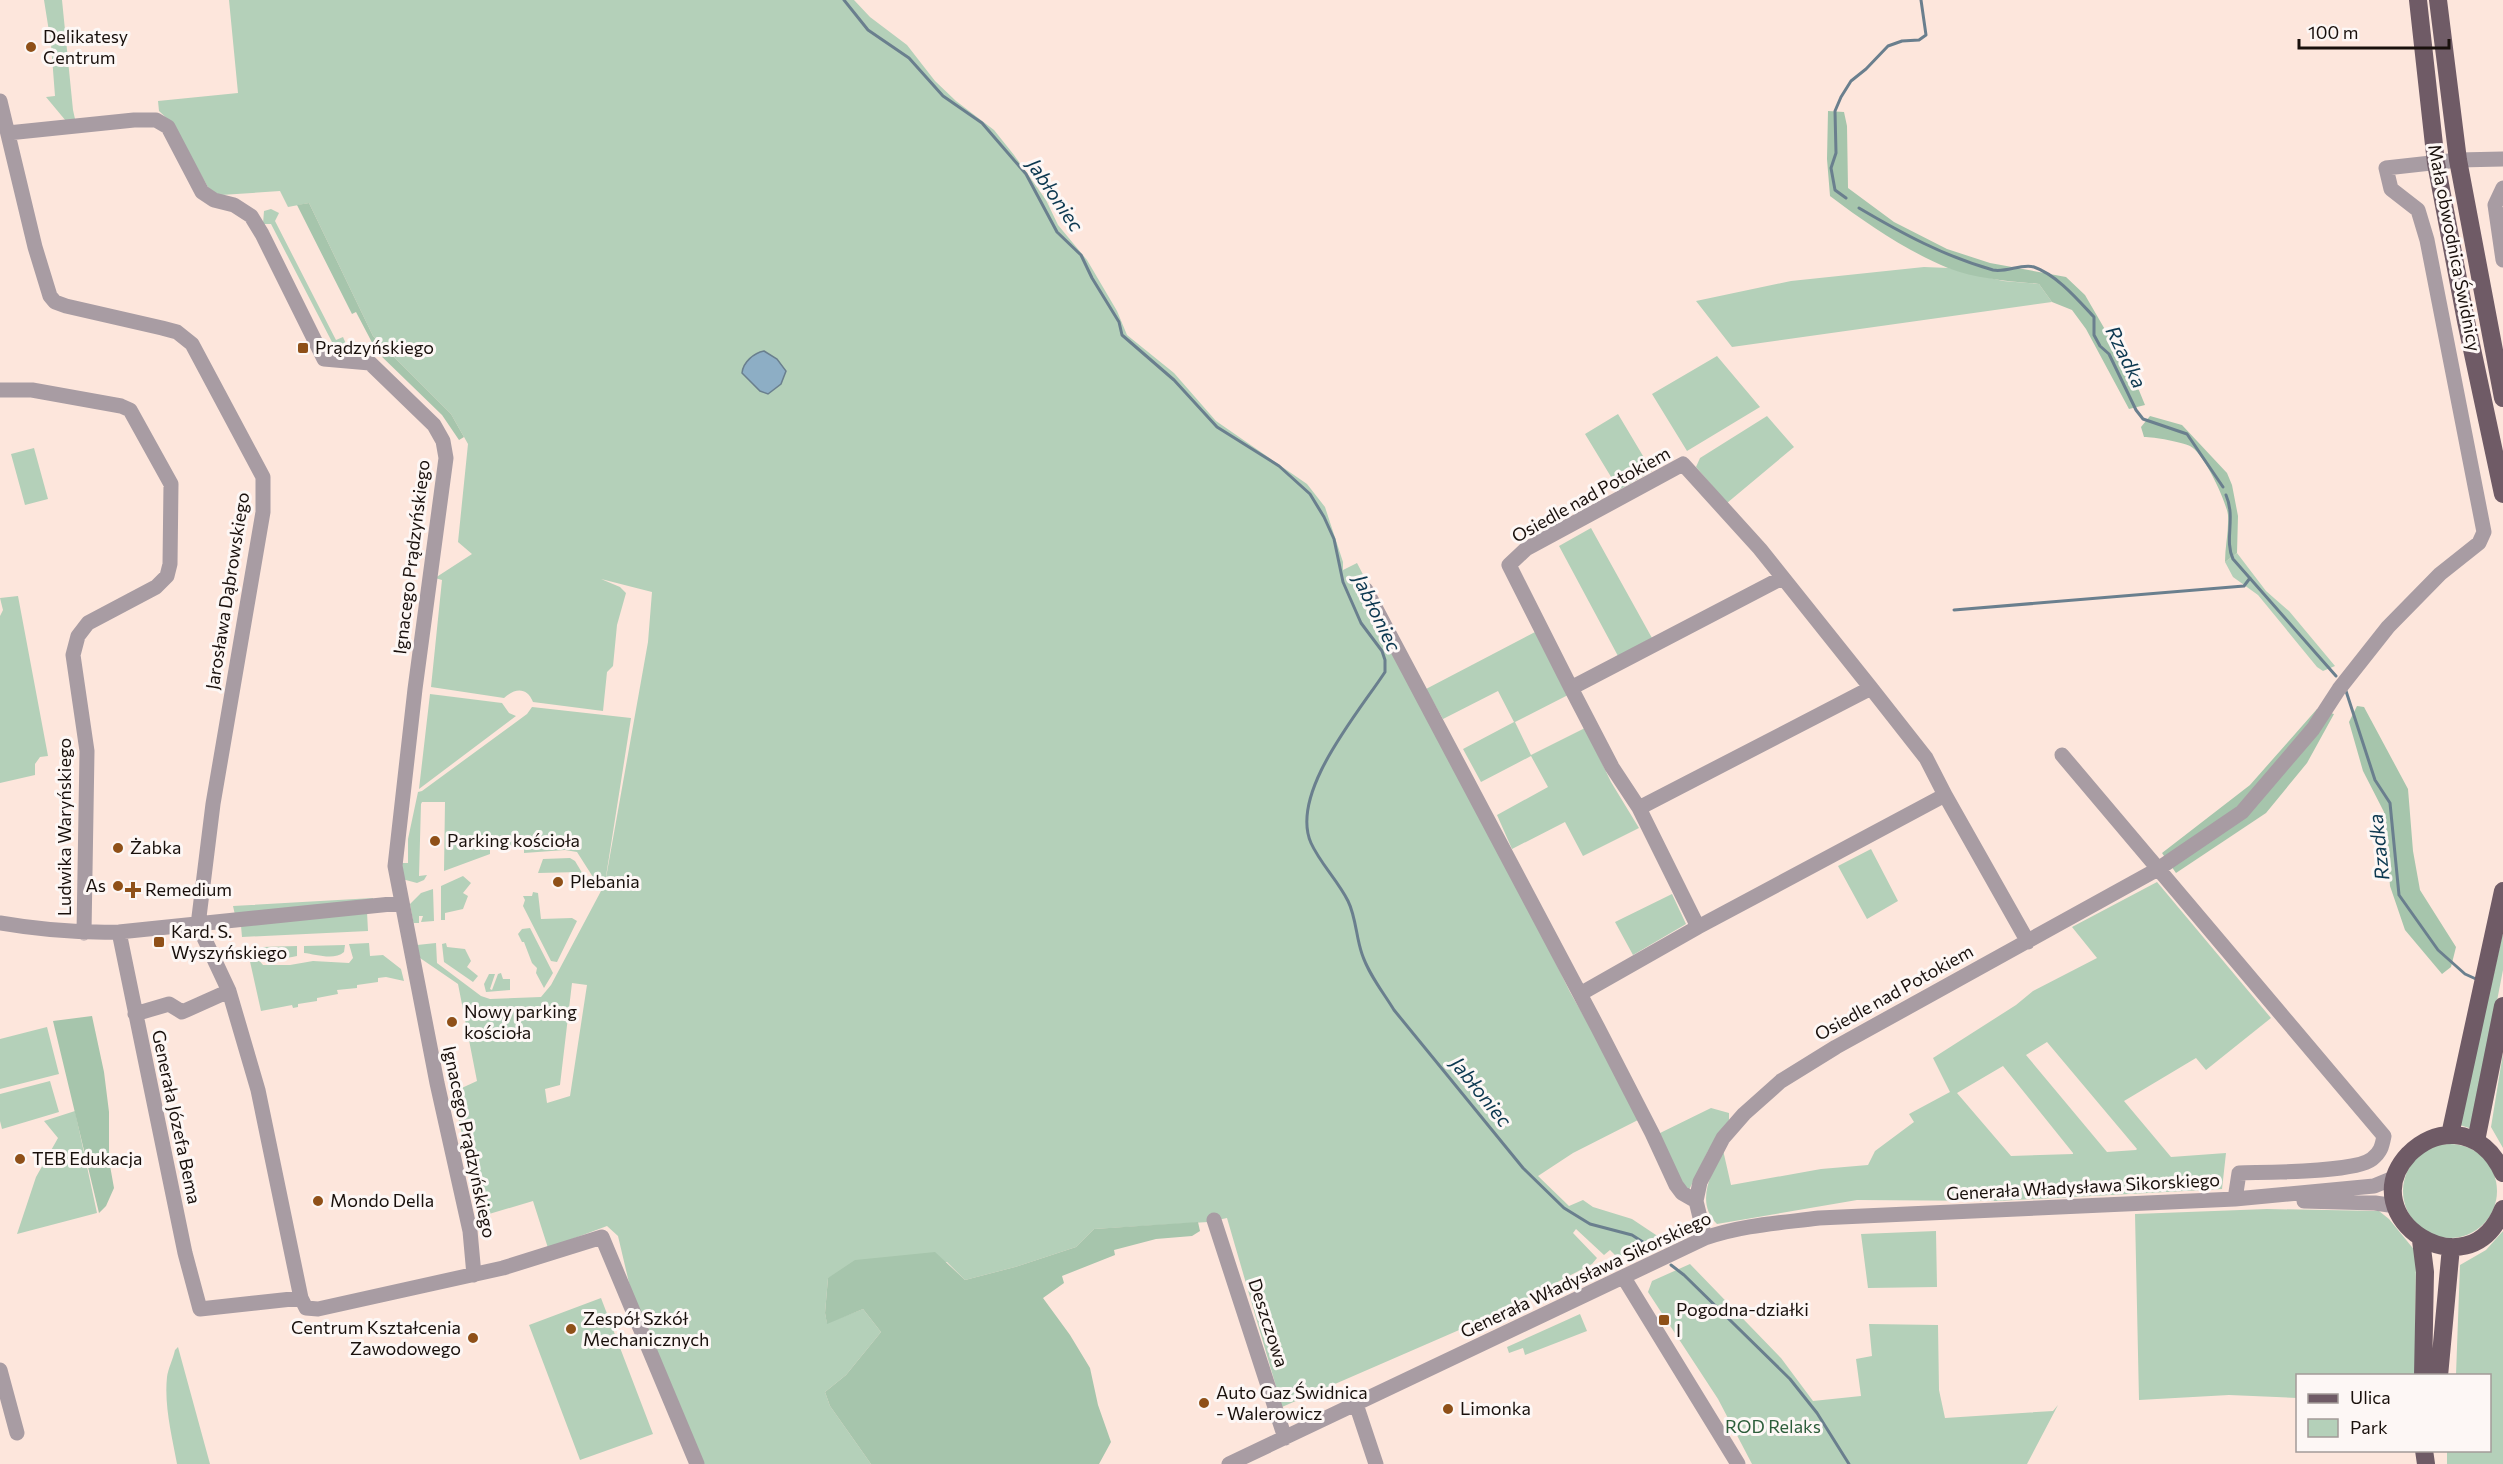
<svg xmlns="http://www.w3.org/2000/svg" width="2503" height="1464" font-family="Commissioner,sans-serif">
  <rect width="100%" height="100%" fill="#fde6dc"/>
  <path fill="#b4d0b9" fill-rule="evenodd" d="M44 0H62L73 110 75 119 66 121 46 97 55 96 51 44Z
    M229 0H854L870 17 907 45 935 81 956 101 994 130 1014 155 1046 200 1058 225 1087 260 1117 311 1127 335 1174 373 1216 421 1307 484 1325 507 1343 562V570L1357 563 1369 586 1570 992 1650 1133 1638 1120 1573 1153 1538 1176 1569 1206 1583 1200 1593 1207 1632 1219 1659 1237 1651 1244 1621 1257 1616 1256 1610 1250 1604 1255 1576 1229 1573 1233 1597 1258 1592 1264 1496 1314 1282 1407 1227 1218 1208 1222 1094 1229 1076 1247 1015 1267 965 1280 947 1262 828 1278 825 1313 827 1323 863 1309 881 1332 846 1375 825 1392 830 1406 871 1464H704L630 1287 618 1236 607 1226 548 1248 533 1201 479 1217 453 1092 477 1081 458 984 420 958 417 945 436 943 437 963 481 996 490 999 541 997 551 985 601 891 598 885 577 852 565 850 524 853V845L490 847V854L444 871 445 802H422L421 804 419 876 427 875 424 880 417 883 402 879 401 863H408V839L418 792 422 791 527 714 532 707 631 718 604 889 648 642 652 592 601 579 620 587 626 593 617 625 613 666 607 672 603 711 533 702C527 687 515 688 504 698L431 687 442 580 435 578 472 554 458 542 468 444 451 414 373 336 309 203 288 207 280 191 221 195 210 191 173 124 159 111 158 101 238 93ZM572 983 587 985 570 1096 547 1103 545 1089 560 1085Z
    M271 209 279 213 275 221 336 340 343 337 346 344 339 352 333 351 327 346 332 342 271 224H263L264 211Z
    M1924 267 1949 268 2003 281 2039 284 2052 302 1732 347 1696 301 1791 281Z
    M1717 356 1760 407 1687 451 1652 394Z
    M1618 414 1652 471 1619 490 1585 434Z
    M1767 416 1794 447 1727 503 1696 467 1700 458Z
    M34 448 48 499 25 505 11 454Z
    M1591 528 1652 638 1618 656 1559 546Z
    M2237 553 2266 591 2289 611 2335 666 2323 671 2317 667 2258 595 2233 577 2225 562Z
    M18 596 48 756 40 757 35 764V775L0 783V616L3 610 0 598Z
    M1537 631 1568 695 1515 722 1531 755 1585 728 1611 782 1639 828 1583 856 1565 822 1512 849 1497 815 1548 787 1531 756 1481 782 1463 749 1514 722 1498 691 1443 719 1426 689Z
    M430 694 502 703 509 713 516 716 419 789Z
    M1871 849 1898 901 1867 919 1838 866Z
    M570 858 575 861 584 876 582 877 579 872 538 873 543 859Z
    M463 876 471 883 463 893 468 896 463 909 445 913V920H441V886Z
    M2157 882 2271 1018 2206 1070 2196 1058 2124 1101 2171 1157 2226 1153 2222 1189 1997 1201 1857 1200 1717 1224C1695 1202 1711 1174 1723 1150L1731 1185 1821 1169 1868 1165 1875 1151 1914 1122 1909 1114 1950 1092 1933 1058 2016 1005 2033 991 2097 958 2072 927ZM2047 1042 2137 1149 2136 1150 2107 1152 2026 1055ZM2003 1066 2073 1153V1154L2011 1156 1957 1093Z
    M433 889 434 921 421 922 423 916H419V923H414V926L410 904 421 893Z
    M533 892 538 893 541 919 572 918 577 921 557 962 551 961 523 906 525 900 523 896H532Z
    M1672 894 1686 924 1633 955 1615 922Z
    M373 898V900L235 915 233 906Z
    M367 912 368 931 242 937 241 926Z
    M530 928 553 973 544 988 536 973 537 968 532 963 524 942H522L518 934 522 929Z
    M2503 932V970L2472 1129 2460 1125Z
    M369 943 370 956 383 955 401 969 404 981 386 977 378 978V982L357 985V988L337 990 338 994 317 998V1001L298 1004V1007L293 1008 292 1005 261 1011 247 948H256L258 959 263 965H290L313 961 349 963 353 958 349 944Z
    M446 943 447 947 465 949 471 961 467 967 478 976 473 982 444 962 442 944Z
    M345 945 344 952C334 961 315 954 304 953V946Z
    M297 946V956C286 959 276 958 265 958L262 947Z
    M501 973 503 979H510V990L486 992 484 984 489 974H495L490 989 492 990 498 974Z
    M47 1027 59 1074 0 1089V1039Z
    M2503 1053V1148L2491 1127Z
    M50 1081 59 1112 2 1129 0 1121V1094Z
    M1711 1108 1729 1113V1120L1708 1151 1689 1190 1682 1185 1658 1134Z
    M75 1111 97 1213 17 1234 36 1177 58 1138 44 1121Z
    M2403 1191a47 47 0 1 1 94 0a47 47 0 1 1-94 0Z
    M2267 1209 2379 1211 2389 1219 2416 1252 2415 1375 2298 1376 2297 1398 2229 1395 2139 1400 2135 1214Z
    M1936 1231 1937 1287 1868 1288 1861 1234Z
    M2503 1231V1464H2447V1451L2490 1450V1376L2456 1375 2460 1265 2486 1250Z
    M1690 1264 1781 1358 1813 1401 1861 1396 1856 1359 1872 1356 1869 1324 1938 1325 1939 1390 1945 1418 2053 1411 2058 1405 2027 1464H1752L1718 1399 1648 1292 1652 1281Z
    M601 1298 653 1434 580 1460 529 1325Z
    M1580 1314 1587 1331 1525 1355 1523 1348 1509 1353 1507 1347Z
    M178 1347 210 1464H177C172 1436 164 1406 167 1377 168 1369 173 1359 175 1350Z"/>
  <path fill="#a6c5ac" d="M1828 111 1844 112 1847 126 1848 188 1894 222 1947 249 1990 263 2066 277 2085 295 2136 383 2145 405 2129 409 2086 329 2072 310 2052 302 2039 284C2009 281 1976 279 1948 268 1905 250 1867 224 1830 196L1827 159Z
    M309 203 373 336 451 414 464 437 459 440 442 415 377 352 356 312 352 314 297 205Z
    M2150 416 2182 425 2227 473 2232 485 2238 516 2237 553 2225 562C2225 546 2229 531 2228 515 2226 500 2203 452 2190 446 2182 442 2154 437 2144 437L2141 427Z
    M2357 706 2364 707 2408 789 2413 851 2420 890 2456 947 2451 967 2442 974 2405 930 2390 886 2384 812 2363 771 2349 722Z
    M2317 709 2334 714 2307 763 2266 813 2176 873 2162 853 2250 785Z
    M92 1016 104 1072 109 1112V1160L114 1188 106 1206 99 1213 53 1021Z
    M1198 1222 1200 1231 1192 1236 1156 1239 1114 1250 1115 1255 1062 1276 1064 1283 1043 1298 1070 1335 1090 1368 1098 1405 1111 1442 1099 1464H871L830 1406 825 1392 846 1375 881 1332 863 1309 827 1324 825 1313 828 1278 855 1260 935 1252 965 1280 1015 1267 1076 1247 1094 1229Z"/>
  <path fill="#8daec5" stroke="#6a7f8e" stroke-width="1.5" d="M764 351 777 359 786 371 781 384 768 394 760 391 742 373C743 362 754 353 764 351Z"/>
  <g fill="none" stroke-linecap="round" stroke-linejoin="round">
    <path stroke="#6a7f8e" stroke-width="3" d="M844 0 868 30 909 58 943 96 982 123 1026 174 1057 232 1081 255 1092 278 1119 322 1122 335 1174 380 1217 427 1279 466 1310 494 1324 517 1334 539 1343 582 1361 623 1382 651 1385 660V672C1359 712 1289 793 1311 843 1320 863 1338 881 1348 901 1356 917 1356 937 1362 954 1369 975 1383 992 1394 1010L1523 1168 1564 1208 1590 1224 1632 1235 1646 1244
      M1846 198 1835 190 1831 168 1836 153 1835 111 1841 97 1851 81 1866 69 1888 46 1902 41 1919 40 1926 35 1921 0
      M1859 208C1903 234 1944 256 1993 270 2006 273 2022 263 2034 267 2057 275 2078 300 2094 317V335L2100 346 2109 354 2136 410 2143 419 2187 434 2223 487
      M2226 495C2236 518 2224 540 2233 559L2336 676
      M1954 610 2244 586 2250 578
      M2346 691 2375 780 2390 803 2399 895 2438 950 2465 974 2476 979
      M1671 1265 1684 1275 1790 1379 1817 1413 1849 1464"/>
    <path stroke="#a89ca3" stroke-width="15" d="M0 101 35 247 50 296 55 302 66 306 162 328 177 332 192 344 263 477V512L213 804 198 925 229 991 258 1090 301 1298 306 1308 318 1309 503 1268 602 1237 697 1464
      M8 133 134 120H156L168 127 202 192 214 200 234 205 251 216 262 234 324 359 370 363 434 425 443 441 446 458 415 689 395 866 437 1083 470 1231 474 1275
      M2503 188 2495 205 2503 260
      M0 390H32L121 406 130 410 171 484 170 564 167 576 156 587 88 623 78 636 73 655 87 751 84 933
      M1366 590 1598 1028 1652 1133 1676 1185 1682 1193 1696 1201
      M1571 688 1509 565 1526 549 1683 464 1760 549 1871 688 1926 758 1945 795 1698 927 1580 994
      M2062 755 2384 1136C2382 1146 2381 1152 2372 1159 2354 1173 2265 1172 2239 1173L2235 1199
      M1945 795 2028 942
      M1639 808 1871 688
      M0 923C40 930 78 933 119 932L401 903
      M1698 927 1639 808 1612 767 1571 688 1782 578
      M119 932 185 1253 200 1309 301 1298
      M135 1014 169 1004 182 1012 229 991
      M2304 1201 2375 1203 2396 1206
      M1214 1220 1285 1438
      M1705 1238 1696 1201 1700 1182 1723 1138 1744 1114 1781 1081 1836 1047 2158 869 2242 812 2313 729 2339 689 2388 627 2440 574 2479 543 2484 532 2427 240 2418 210 2391 189 2386 168 2458 160 2503 159
      M1624 1278 1738 1464
      M0 1370 17 1433
      M1356 1404 1376 1464
      M1229 1464 1705 1238C1742 1225 1780 1223 1819 1218L2235 1199 2374 1186 2396 1177"/>
    <path stroke="#6f5b66" stroke-width="18" d="M2418 0 2436 163 2466 321 2503 494
      M2438 0 2458 160 2503 398
      M2450 1135 2503 891
      M2476 1141 2503 1006
      M2503 1173C2494 1153 2478 1137 2455 1135 2437 1134 2421 1142 2409 1154 2350 1217 2469 1295 2503 1209
      M2421 1240 2425 1272 2423 1376
      M2439 1376 2451 1247
      M2424 1450 2426 1464"/>
  </g>
  <g fill="#8f5018" stroke="#fdf7f5" stroke-width="2">
    <circle cx="31" cy="47" r="6"/>
    <rect x="297" y="342" width="12" height="12" rx="3"/>
    <circle cx="435" cy="841" r="6"/>
    <circle cx="118" cy="848" r="6"/>
    <circle cx="558" cy="882" r="6"/>
    <circle cx="118" cy="886" r="6"/>
    <path d="M130 881h6v6h6v6h-6v6h-6v-6h-6v-6h6z"/>
    <rect x="153" y="936" width="12" height="12" rx="3"/>
    <circle cx="452" cy="1022" r="6"/>
    <circle cx="20" cy="1159" r="6"/>
    <circle cx="318" cy="1201" r="6"/>
    <rect x="1658" y="1314" width="12" height="12" rx="3"/>
    <circle cx="571" cy="1329" r="6"/>
    <circle cx="473" cy="1338" r="6"/>
    <circle cx="1204" cy="1403" r="6"/>
    <circle cx="1448" cy="1409" r="6"/>
  </g>
  <g text-anchor="middle" stroke-width="6" stroke-linejoin="round" paint-order="stroke">
    <g font-size="18" fill="#19100c" stroke="#fdf7f5" text-anchor="start">
      <text x="43" y="43">Delikatesy<tspan x="43" dy="21">Centrum</tspan></text>
      <text x="315" y="354">Prądzyńskiego</text>
      <text x="447" y="847">Parking kościoła</text>
      <text x="130" y="854">Żabka</text>
      <text x="570" y="888">Plebania</text>
      <text x="106" y="892" text-anchor="end">As</text>
      <text x="145" y="896">Remedium</text>
      <text x="171" y="938">Kard. S.<tspan x="171" dy="21">Wyszyńskiego</tspan></text>
      <text x="464" y="1018">Nowy parking<tspan x="464" dy="21">kościoła</tspan></text>
      <text x="32" y="1165">TEB Edukacja</text>
      <text x="330" y="1207">Mondo Della</text>
      <text x="1676" y="1316">Pogodna-działki<tspan x="1676" dy="21">I</tspan></text>
      <text x="583" y="1325">Zespół Szkół<tspan x="583" dy="21">Mechanicznych</tspan></text>
      <text x="461" y="1334" text-anchor="end">Centrum Kształcenia<tspan x="461" dy="21">Zawodowego</tspan></text>
      <text x="1216" y="1399">Auto Gaz Świdnica<tspan x="1216" dy="21">- Walerowicz</tspan></text>
      <text x="1460" y="1415">Limonka</text>
    </g>
    <g font-size="18" fill="#19100c" stroke="#fdf7f5">
      <text transform="translate(2454 248) rotate(79)" y="6">Mała obwodnica Świdnicy</text>
      <text transform="translate(1591 495) rotate(-29)" y="6">Osiedle nad Potokiem</text>
      <text transform="translate(412 557) rotate(-83)" y="6">Ignacego Prądzyńskiego</text>
      <text transform="translate(228 591) rotate(-81)" y="6">Jarosława Dąbrowskiego</text>
      <text transform="translate(65 827) rotate(-90)" y="6">Ludwika Waryńskiego</text>
      <text transform="translate(1894 993) rotate(-29)" y="6">Osiedle nad Potokiem</text>
      <text transform="translate(176 1117) rotate(78)" y="6">Generała Józefa Bema</text>
      <text transform="translate(469 1142) rotate(78)" y="6">Ignacego Prądzyńskiego</text>
      <text transform="translate(2083 1187) rotate(-3)" y="6">Generała Władysława Sikorskiego</text>
      <text transform="translate(1586 1275) rotate(-25)" y="6">Generała Władysława Sikorskiego</text>
      <text transform="translate(1268 1323) rotate(72)" y="6">Deszczowa</text>
    </g>
    <g font-size="18" fill="#2c5d3a" stroke="#fdf7f5">
      <text x="1773" y="1433">ROD Relaks</text>
    </g>
    <g font-size="20" font-style="italic" fill="#0c3850" stroke="#fdf7f5">
      <text transform="translate(1055 195) rotate(56)" y="7">Jabłoniec</text>
      <text transform="translate(2126 357) rotate(64)" y="7">Rzadka</text>
      <text transform="translate(1377 613) rotate(64)" y="7">Jabłoniec</text>
      <text transform="translate(2379 847) rotate(-96)" y="7">Rzadka</text>
      <text transform="translate(1481 1092) rotate(51)" y="7">Jabłoniec</text>
    </g>
  </g>
  <rect x="2296" y="1374" width="195" height="78" fill="#fdf7f5" stroke="#a29b98" stroke-width="1.5"/>
  <rect x="2308" y="1394" width="30" height="9" fill="#6f5b66" stroke="#a29b98" stroke-width="1.5"/>
  <text x="2350" y="1404" font-size="18" fill="#19100c">Ulica</text>
  <rect x="2308" y="1419" width="30" height="18" fill="#b4d0b9" stroke="#a29b98" stroke-width="1.5"/>
  <text x="2350" y="1434" font-size="18" fill="#19100c">Park</text>
  <path d="M2299 39v9h150v-9" fill="none" stroke="#19100c" stroke-width="3"/>
  <text x="2308" y="39" font-size="18" fill="#19100c" stroke="#fdf7f5" stroke-width="4.5" paint-order="stroke">100 m</text>
</svg>
